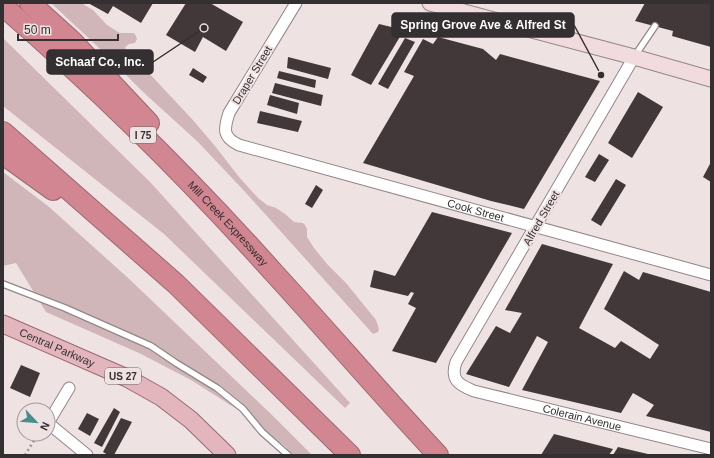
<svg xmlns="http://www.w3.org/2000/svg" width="714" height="458" font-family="Arial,sans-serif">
  <rect width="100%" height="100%" fill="#efe2e3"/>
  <path fill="#d0b6b9" d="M51 3H81L93 10 107 25 120 33H133L135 34 137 39 135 43 129 44 125 47 128 54 146 70 192 119 215 146 239 177 258 198 267 205 276 208 285 214 294 222 303 223 305 225 307 229V237L314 248 328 265 346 283 376 320 379 329 378 332 373 334 247 194 198 142 142 91 96 45Z
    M3 38 151 183 350 403 345 408 164 234 3 106Z
    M3 172 48 206 127 277 272 415 312 455H293L286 447 243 413 191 380 139 353 46 312 16 263 3 266Z"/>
  <path fill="#423839" d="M88 3H153L141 23 113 6 108 14Z
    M186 3H210L243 22 226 51 203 37 195 52 166 35Z
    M645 3H711V47L672 36 673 31 635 21Z
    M379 24 404 30 371 85 351 75Z
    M438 37 483 49 496 60 500 54 600 81 524 209 491 201 363 163 414 76 404 72 423 39 433 44Z
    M405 38 415 42 388 89 378 84Z
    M288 57 331 68 328 79 287 68Z
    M193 68 207 77 203 83 189 75Z
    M279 71 316 80 315 88 277 78Z
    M275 83 323 95 321 106 272 93Z
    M638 92 663 107 632 158 608 143Z
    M270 95 299 103 297 114 267 105Z
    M260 111 302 121 298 132 257 123Z
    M599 154 609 160 595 182 585 177Z
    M711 162V182L703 177Z
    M616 179 626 185 601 226 591 220Z
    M316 185 323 190 312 208 305 204Z
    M432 212 512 233 436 363 392 351 416 308 408 304 414 293 411 292 408 296 370 287 374 270 395 276Z
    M542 244 613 264 579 328 615 348 621 341 650 359 659 345 604 309 624 271 639 280 643 272 711 292V432L646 416 654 405 633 393 621 413 522 390 548 342 537 336 509 387 466 374 496 326 510 333 522 313 505 310Z
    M21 365 40 373 30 397 10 388Z
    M114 408 120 412 102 447 94 443Z
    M87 413 99 419 90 436 78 429Z
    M121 418 132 422 114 455H108L103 452Z
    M554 434 613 449 609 455H541Z
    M618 447 648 454 647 455H613Z"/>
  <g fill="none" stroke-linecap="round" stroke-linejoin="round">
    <g stroke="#938788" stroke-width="8">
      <path id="service" d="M634 57 655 26
        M3 284 65 308 151 346 176 363 217 388 243 409 262 432 288 455"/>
    </g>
    <g stroke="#938788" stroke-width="13">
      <g id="minor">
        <path id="s1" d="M296 3 229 113C224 129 222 137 239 145L711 275"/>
        <path id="s2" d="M634 57 456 362C450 380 459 385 474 391L711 449"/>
        <path d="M69 388 48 423 87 455"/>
      </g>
    </g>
    <g stroke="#938788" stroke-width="17">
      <path id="secondary" d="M430 3 634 57 711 79"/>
    </g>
    <g stroke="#9a686f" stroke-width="19">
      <g id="primary">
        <path id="s3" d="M3 324 127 378 161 397 191 420 227 455"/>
      </g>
    </g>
    <g stroke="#9a686f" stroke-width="22">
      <g id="motorway">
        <path d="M30 3 73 42 149 123"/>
        <path id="s4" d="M3 6C99 89 189 178 274 273 329 333 382 395 438 455"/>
        <path d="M3 132 176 284 350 455"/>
        <path d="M3 154 53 190"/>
      </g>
    </g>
    <path stroke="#9d9394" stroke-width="2.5" stroke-dasharray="2 3" stroke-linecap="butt" d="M25 455 38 434"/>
    <use href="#service" stroke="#fff" stroke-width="5.5"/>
    <use href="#minor" stroke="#fff" stroke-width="11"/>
    <use href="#secondary" stroke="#f1dbde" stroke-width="15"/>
    <use href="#primary" stroke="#e3b6bd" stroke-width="17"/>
    <use href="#motorway" stroke="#d18691" stroke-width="20"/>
  </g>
  <g text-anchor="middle" stroke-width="4" stroke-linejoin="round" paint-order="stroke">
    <g fill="#efe2e3" stroke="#6c6566" stroke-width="1">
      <rect x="130" y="127" width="26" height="16" rx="3"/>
      <rect x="105" y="368" width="36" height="16" rx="3"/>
    </g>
    <g font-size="10" font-weight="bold" fill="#342f30">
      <text x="143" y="139">I 75</text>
      <text x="123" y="380">US 27</text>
    </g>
    <g font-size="11" fill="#342f30" stroke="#efe2e3">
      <text transform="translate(252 75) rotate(-59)" y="4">Draper Street</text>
      <text dy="4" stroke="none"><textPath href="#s1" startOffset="413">Cook Street</textPath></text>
      <text transform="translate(541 218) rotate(-60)" y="4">Alfred Street</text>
      <text dy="4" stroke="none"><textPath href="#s4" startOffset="313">Mill Creek Expressway</textPath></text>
      <text dy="4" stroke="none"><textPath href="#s3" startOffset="59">Central Parkway</textPath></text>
      <text dy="4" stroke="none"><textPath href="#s2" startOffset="504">Colerain Avenue</textPath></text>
    </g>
  </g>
  <path fill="none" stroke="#342f30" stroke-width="1.5" d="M601 75L574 25M204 28L153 62"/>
  <g fill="#342f30" stroke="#efe2e3" stroke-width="1.5">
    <circle cx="601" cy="75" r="4"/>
    <circle cx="204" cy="28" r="4"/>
  </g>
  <g fill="#342f30" stroke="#342f30" stroke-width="1.5">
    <rect x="392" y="13" width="182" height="24" rx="4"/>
    <rect x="47" y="50" width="106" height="24" rx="4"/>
  </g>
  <g font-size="12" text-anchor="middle" font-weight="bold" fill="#fff">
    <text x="483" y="29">Spring Grove Ave &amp; Alfred St</text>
    <text x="100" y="66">Schaaf Co., Inc.</text>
  </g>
  <rect width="714" height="458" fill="none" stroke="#342f30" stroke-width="8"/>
  <g transform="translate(36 422) rotate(116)"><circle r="19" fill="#efe2e3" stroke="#a49a9b"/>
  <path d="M0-3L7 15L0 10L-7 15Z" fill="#468e8a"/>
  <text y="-6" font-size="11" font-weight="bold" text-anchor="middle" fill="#342f30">N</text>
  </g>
  <path d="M18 34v6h100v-6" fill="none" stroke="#342f30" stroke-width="2"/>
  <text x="24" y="34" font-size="12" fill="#342f30" stroke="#efe2e3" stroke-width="3" paint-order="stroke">50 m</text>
</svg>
